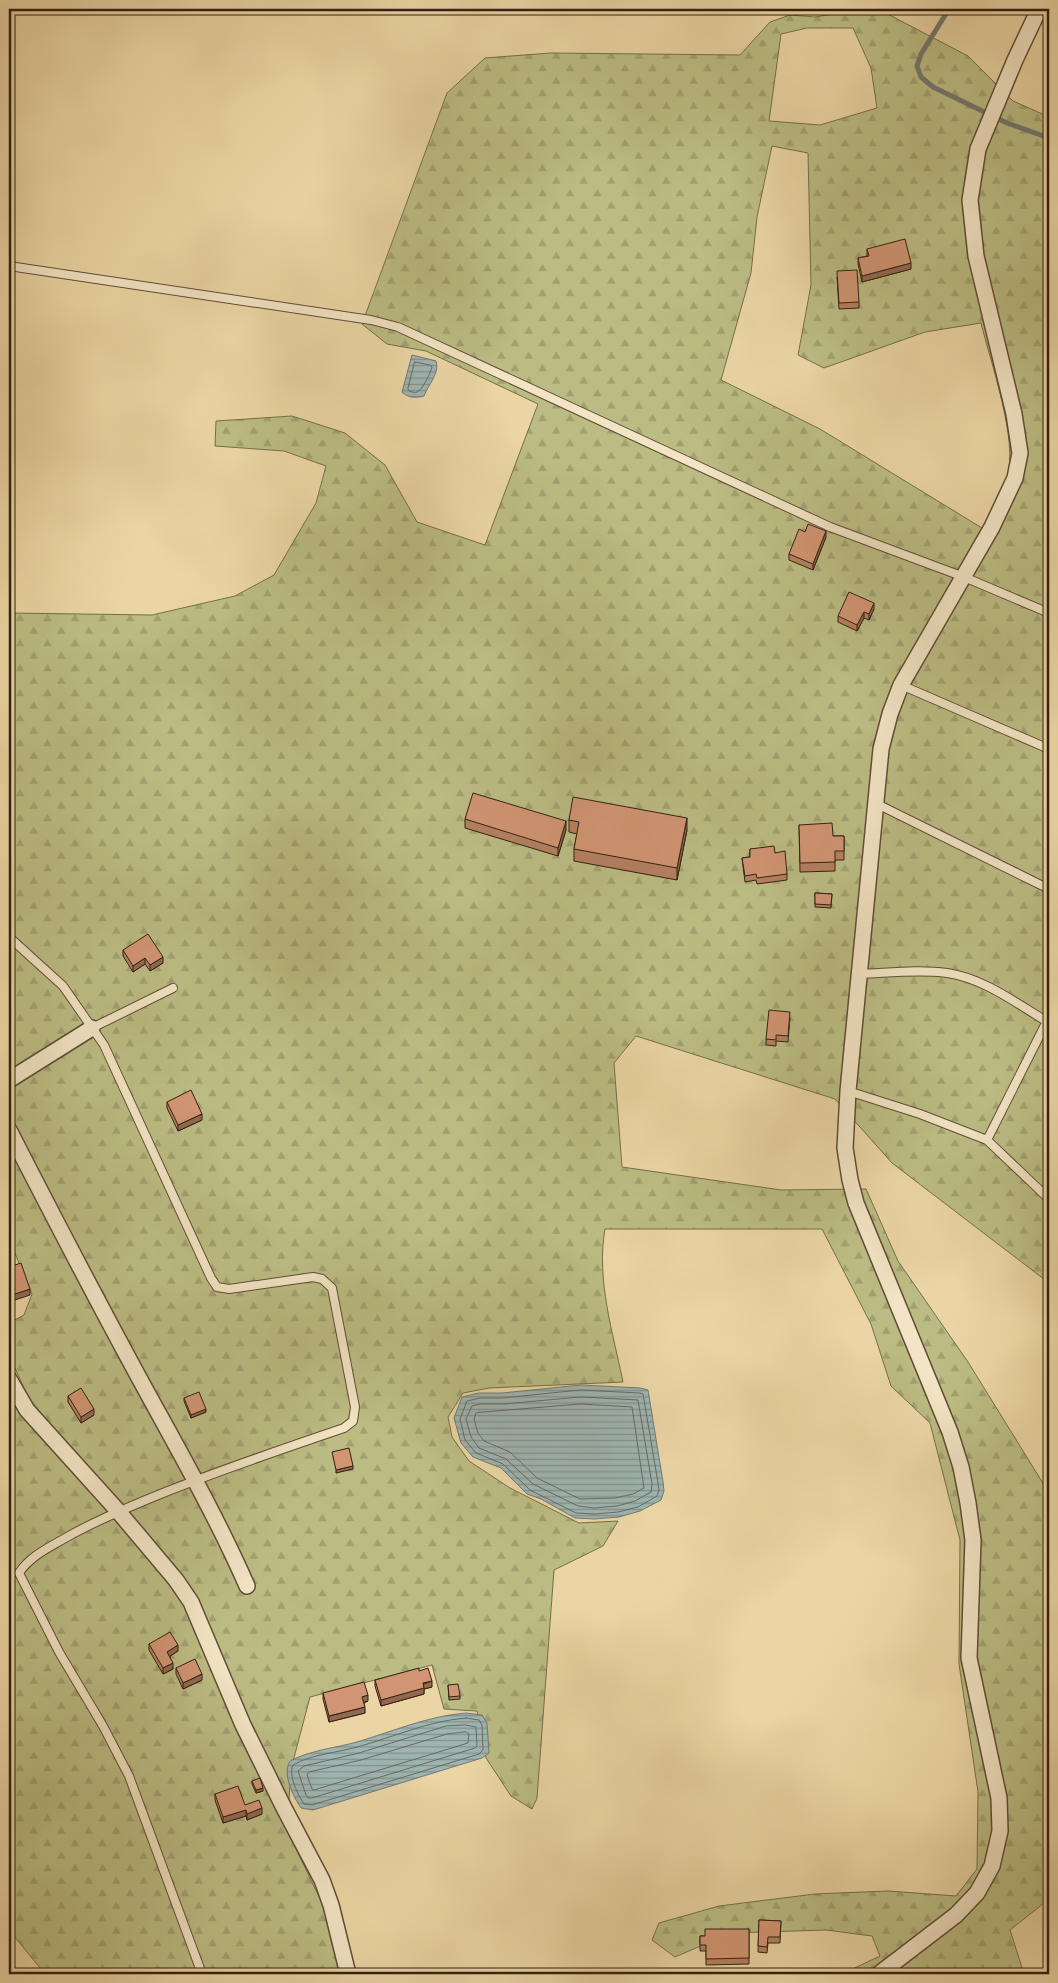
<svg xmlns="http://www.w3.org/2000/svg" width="1058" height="1983" font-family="Vollkorn,serif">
  <defs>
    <pattern id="forest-firs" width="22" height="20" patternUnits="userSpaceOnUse" patternTransform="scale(1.25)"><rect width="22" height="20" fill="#bbbc83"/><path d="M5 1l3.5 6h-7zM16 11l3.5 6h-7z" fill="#a1a170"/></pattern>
    <pattern id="water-rules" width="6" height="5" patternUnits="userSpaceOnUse" patternTransform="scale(1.25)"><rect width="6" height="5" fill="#9eb5b2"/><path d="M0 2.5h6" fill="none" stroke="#81938f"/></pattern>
  </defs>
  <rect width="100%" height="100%" fill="#ebd5a4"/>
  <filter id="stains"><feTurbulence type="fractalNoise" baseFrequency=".004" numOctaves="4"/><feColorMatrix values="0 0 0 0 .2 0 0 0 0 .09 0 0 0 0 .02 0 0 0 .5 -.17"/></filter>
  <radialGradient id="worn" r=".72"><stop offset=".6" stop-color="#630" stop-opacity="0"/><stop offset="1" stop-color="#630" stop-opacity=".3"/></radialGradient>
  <path fill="url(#forest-firs)" stroke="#766e4a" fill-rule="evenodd" d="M847 9H878L968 56 1013 101 1049 117V1283L892 1163 835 1099 636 1036 614 1063 622 1167 781 1190 866 1189 898 1261 968 1362 1049 1493V1903H1044L1010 1930 1024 1974H842L880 1956 872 1936 826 1930 731 1933 675 1957 652 1940 659 1923 719 1906 815 1894 888 1891 956 1896 977 1869 978 1792 959 1664 960 1540 930 1423 891 1386 871 1324 822 1229H605C596 1279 613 1333 623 1382L489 1388 463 1393 448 1417 452 1437 469 1461 510 1488 579 1523 618 1521 603 1546 554 1570 537 1798 532 1809 511 1796 486 1758 477 1711 444 1709 432 1665 310 1697 291 1769 287 1830 323 1905 340 1974H45L14 1936 9 1909V1404L28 1397 9 1355V1323L24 1315 32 1294 9 1239V613L152 615 235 596 274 575 316 503 326 466 284 451 215 446 216 421 292 416 345 433 385 465 417 522 485 545 538 404 426 351 387 344 362 324 447 93 485 58 551 53 740 55 770 22 790 15 815 17 845 12ZM807 28H853L871 68 877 108 820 125 769 121 781 34ZM772 146 808 153 811 285 798 355 824 368 925 332 981 323C990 360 1019 443 1007 477 1001 494 990 512 982 528L820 429 721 380 751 273 757 217Z"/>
  <path fill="url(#water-rules)" stroke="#727972" d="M412 355 436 361C440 373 428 385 424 396 416 398 408 398 402 392Z
    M581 1385 640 1388 648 1390 663 1482 664 1491 661 1500 640 1511 619 1517 594 1519 575 1518 541 1499 527 1494 501 1468 473 1457 461 1443 454 1418 462 1397 479 1393H502Z
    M466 1713 482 1715 487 1723 489 1753 482 1758 313 1810 301 1808C293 1796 282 1774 290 1761 311 1750 335 1748 357 1742 394 1731 428 1716 466 1713Z"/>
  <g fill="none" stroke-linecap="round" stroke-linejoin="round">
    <path stroke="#686a62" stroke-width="1" d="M415 362 430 365 432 367C431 372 422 391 417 392 415 393 412 392 409 391L408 389Z
      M581 1390 639 1393 643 1394 658 1483 659 1490 657 1496 638 1507 618 1512 595 1514 576 1513 530 1490 503 1464 476 1453 465 1440 460 1419 467 1401 480 1398H502Z
      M581 1397 638 1400 652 1484 651 1492 635 1501 617 1506 594 1508 578 1506 533 1484 506 1459 479 1448 471 1437 466 1419 472 1406 480 1404H503Z
      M581 1404 632 1407 644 1488 633 1494 615 1498 580 1499 537 1478 510 1452 484 1441 478 1433 474 1419 476 1413Z
      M466 1718 479 1720 482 1725 483 1750 479 1754 312 1805 304 1804C298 1795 288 1775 293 1765 312 1754 336 1753 357 1747 394 1737 428 1721 466 1718Z
      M466 1725 476 1727 477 1746 475 1748 312 1798H308L306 1795 298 1771 304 1766 359 1753 446 1726Z
      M466 1732 469 1734 468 1743 314 1790 312 1789 307 1775 309 1772 361 1760 447 1734Z"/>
    <path stroke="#727972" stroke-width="5" d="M949 9 921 54 917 66 921 77 933 87 1007 123 1049 138"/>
    <g stroke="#604d36" stroke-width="10">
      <path id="lane" d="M9 266 371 320 398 327 830 527 964 577 1049 613
        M901 685 1049 749
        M875 803 1049 889
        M9 937 63 986 104 1045 211 1278 217 1287 229 1289 313 1277 322 1279 332 1288 355 1407 353 1421 344 1428C285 1448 226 1468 168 1491 133 1505 99 1519 67 1537 50 1547 30 1556 19 1573L59 1652 103 1726 129 1776 202 1974
        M859 974C888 973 918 969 947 973 983 978 1016 1003 1046 1021
        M92 1028 173 988
        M848 1091 920 1114 987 1140 1049 1199
        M987 1140 1049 1017"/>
    </g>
    <g stroke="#604d36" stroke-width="18">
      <path id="street" d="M9 1080 92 1028
        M9 1130C51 1212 93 1293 137 1374 175 1444 215 1513 247 1586
        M9 1379 27 1410 118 1511 176 1580 191 1602 243 1725 284 1808 322 1880 331 1905 348 1974
        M879 1974 956 1915 977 1893 992 1866 1000 1831 999 1798 969 1658 973 1540 968 1503 961 1467 950 1432 856 1203 850 1180 845 1148 848 1091 881 749 890 714 901 685 992 527 1015 478 1020 453 1014 414 976 256 970 200 978 149 1015 60 1039 9"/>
    </g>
    <use href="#lane" stroke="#f2e4c4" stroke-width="8"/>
    <use href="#street" stroke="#f2e4c4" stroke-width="15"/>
  </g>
  <path fill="#b48063" stroke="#312011" d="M867 249 911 269 862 282 858 264V258L867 256Z
    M837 277 859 302V308L839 309Z
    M805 532 826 537 813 570 789 560V554Z
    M874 609 869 620 864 618 857 631 838 622V616Z
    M465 819 566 830 558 856 465 828Z
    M569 820 687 830 677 880 574 861V849L577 834 569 832Z
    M799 825 833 836H844V860H835V871L800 872Z
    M750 849 775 853 787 874V880L757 884 756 880 745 882 742 858 750 857Z
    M815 893 832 894 831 908 815 907Z
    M123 950 163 963 150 971 145 964 133 972 123 956Z
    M790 1018 788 1042 776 1041V1046L766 1045V1039Z
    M167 1102 202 1120 178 1131 167 1108Z
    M68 1396 94 1415 81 1423 68 1402Z
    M184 1398 206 1412 191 1418 184 1401Z
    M149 1644 178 1651 170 1656 173 1669 163 1674 149 1650Z
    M176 1668 202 1680 183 1689 176 1674Z
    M419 1671 432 1687 424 1689V1694L381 1706 375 1686V1680Z
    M448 1685 460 1696V1699L449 1700Z
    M323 1693 368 1701 364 1703 365 1713 329 1722 323 1699Z
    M252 1781 263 1791 256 1793 252 1784Z
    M215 1794 245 1805 262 1814 247 1820 246 1816 223 1823 215 1800Z
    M759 1920 781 1921 780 1943H768L767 1953 758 1952Z
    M749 1929V1964L706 1965V1951H700V1936H705Z"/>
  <path fill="#926850" stroke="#312011" d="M911 263V269L862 282V276Z
    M826 531V537L813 570V564Z
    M874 603V609L869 620V614Z
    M864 612V618L857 631V625Z
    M687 818V830L677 880V868Z
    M566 821V830L558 856V848Z
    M163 957V963L150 971V965Z
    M145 958V964L133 972V966Z
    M202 1114V1120L178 1131V1125Z
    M30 1289V1295L9 1302V1296Z
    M94 1409V1415L81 1423V1417Z
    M206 1409V1412L191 1418V1415Z
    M353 1466V1469L336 1473V1470Z
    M178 1645V1651L167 1658V1652Z
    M173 1663V1669L163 1674V1668Z
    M202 1674V1680L183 1689V1683Z
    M432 1681V1687L424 1689V1694L381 1706V1700Z
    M368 1695V1701L362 1703V1697Z
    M365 1707V1713L329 1722V1716Z
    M263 1788V1791L256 1793V1790Z
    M262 1808V1814L247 1820V1814Z
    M246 1810V1816L223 1823V1817Z"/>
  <path fill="#d19573" stroke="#312011" d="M905 239 911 263 862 276 858 258 869 256 867 249Z
    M857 270 859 302 839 303 837 271Z
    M808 524 826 531 813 564 789 554 799 529 805 532Z
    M849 592 874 603 869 614 864 612 857 625 838 616Z
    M473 793 566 821 558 848 465 819Z
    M573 797 687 818 677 868 574 849 579 822 569 820Z
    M832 823 833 836H844V851H835V862L800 863 799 825Z
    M774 846 775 853 785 851 787 874 757 878 756 874 745 876 742 858 750 857V849Z
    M815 893 832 894 831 905 815 904Z
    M148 934 163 957 150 965 145 958 133 966 123 950Z
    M769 1010 790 1012 788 1036 776 1035V1040L766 1039Z
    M191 1090 202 1114 178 1125 167 1102Z
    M21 1263 30 1289 9 1296V1267Z
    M81 1388 94 1409 81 1417 68 1396Z
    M199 1392 206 1409 191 1415 184 1398Z
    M349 1448 353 1466 336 1470 332 1452Z
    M170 1632 178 1645 167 1652 173 1663 163 1668 149 1644Z
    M195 1659 202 1674 183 1683 176 1668Z
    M419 1668V1671L428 1668 432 1681 423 1683 424 1688 381 1700 375 1680Z
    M364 1682 368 1695 362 1697 365 1707 329 1716 323 1693Z
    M458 1684 460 1696 449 1697 448 1685Z
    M260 1778 263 1788 256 1790 252 1781Z
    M238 1786 245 1805 259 1800 262 1808 247 1814 246 1810 223 1817 215 1794Z
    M759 1920 781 1921 780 1937H768L767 1947 758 1946Z
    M705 1929H749V1958L706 1959V1945H700V1936H705Z
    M1047 1958H1049V1974H1046Z"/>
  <rect width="1058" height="1983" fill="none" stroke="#ebd5a4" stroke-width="30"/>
  <rect x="10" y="10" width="1038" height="1963" fill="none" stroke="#312011" stroke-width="2.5"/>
  <rect x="15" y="15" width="1028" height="1953" fill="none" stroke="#312011"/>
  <rect width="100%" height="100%" filter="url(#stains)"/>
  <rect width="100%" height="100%" fill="url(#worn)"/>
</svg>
